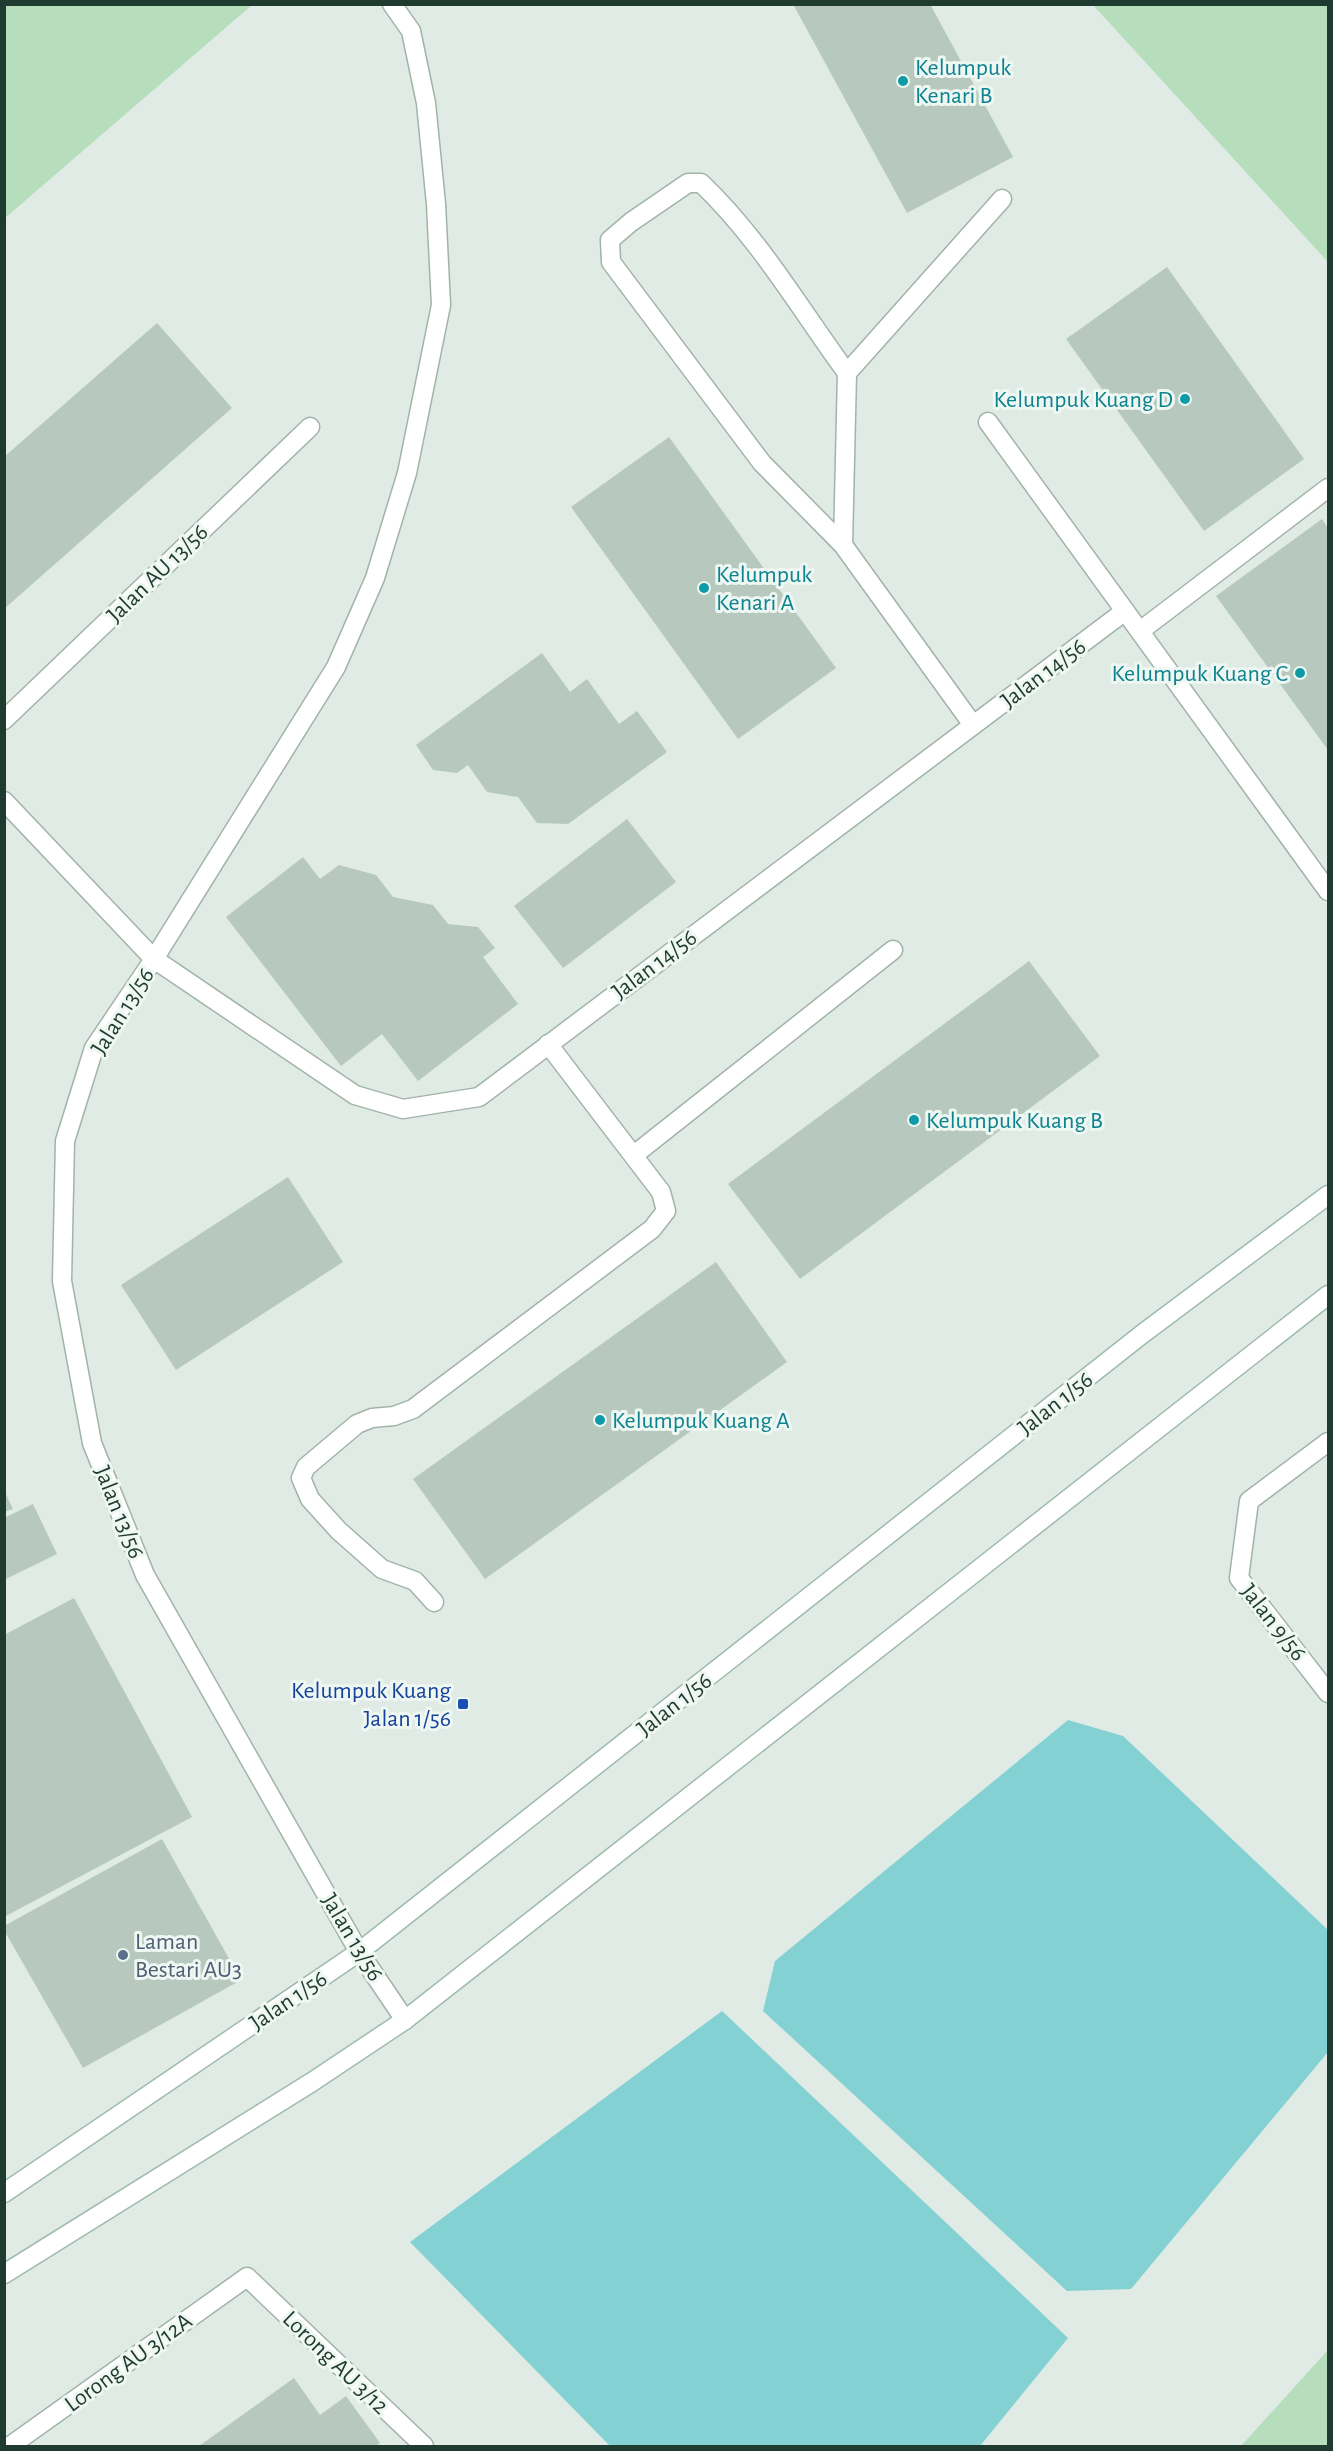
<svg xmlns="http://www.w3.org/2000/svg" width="1333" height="2451" font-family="'Alegreya Sans',sans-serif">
  <rect width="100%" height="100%" fill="#dfebe4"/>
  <path fill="#b6debc" d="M5 4H252V5L5 218Z
    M1093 5H1328V262Z
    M1328 2350V2446H1241Z"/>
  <path fill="#83d1d3" d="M1068 1720 1123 1736 1328 1930V2052L1131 2289 1067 2291 763 2011 775 1961Z
    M722 2011 1068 2338 980 2446H610L410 2242Z"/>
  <path fill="#b7c9bf" d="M793 4H930L1013 157 907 213Z
    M1167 267 1304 459 1204 531 1066 339Z
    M157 323 232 408 4 609V457Z
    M669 437 836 668 738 739 571 507Z
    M1322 519 1328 528V750L1216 596Z
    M542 653 570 692 587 679 619 724 637 711 667 752 568 824 537 823 518 797 487 792 468 765 457 773 433 770 416 745Z
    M627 819 676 882 563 968 514 906Z
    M303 857 320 879 339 865 376 875 393 897 433 905 448 924 478 927 495 948 483 957 518 1004 418 1081 382 1034 341 1066 226 917Z
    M1029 961 1100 1056 800 1279 728 1184Z
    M288 1177 343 1262 176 1370 121 1285Z
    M716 1262 787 1362 485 1579 413 1479Z
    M4 1490 13 1509 4 1512Z
    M33 1504 57 1554 4 1580V1518Z
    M74 1598 192 1817 4 1917V1635Z
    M162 1839 241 1980 83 2068 4 1930V1926Z
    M294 2378 320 2415 346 2396 380 2443 376 2446H199Z"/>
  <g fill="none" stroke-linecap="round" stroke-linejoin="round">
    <g stroke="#a2b3aa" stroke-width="21">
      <path id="lane" d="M988 422 1328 891
        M843 545 762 463 611 262 610 240 631 222 688 183H701C759 238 800 309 847 373
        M1140 631 1328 488
        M4 720 310 427
        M973 725 843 545 847 373 1002 199
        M4 801 154 959 336 667 375 578 407 473 441 305 436 204 426 103 411 31 392 4
        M634 1155 893 950"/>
    </g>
    <g stroke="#a2b3aa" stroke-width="21">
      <path id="street" d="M1328 1442 1249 1501 1239 1578 1328 1693
        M434 1602 415 1581 382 1569 339 1531 310 1499 301 1478 306 1467 357 1424 372 1418 394 1416 413 1409 652 1229 666 1211 661 1192 548 1044
        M405 2020 359 1952 145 1575 92 1443 62 1281 65 1141 94 1048 154 959 355 1095 403 1109 479 1097 1125 611
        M10 2446 247 2277 424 2446"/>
    </g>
    <g stroke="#9fbaae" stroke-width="21">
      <path id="secondary" d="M4 2193 359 1952 1141 1335 1328 1195
        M4 2274 312 2082 405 2020 1328 1295"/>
    </g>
    <use href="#lane" stroke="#fff" stroke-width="18"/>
    <use href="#street" stroke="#fff" stroke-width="18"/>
    <use href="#secondary" stroke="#fff" stroke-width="18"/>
  </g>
  <g fill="#0f9aa8" stroke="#eff7f2" stroke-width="2">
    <circle cx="903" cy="81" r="6"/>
    <circle cx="1185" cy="399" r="6"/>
    <circle cx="704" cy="588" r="6"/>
    <circle cx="1300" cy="673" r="6"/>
    <circle cx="914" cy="1120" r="6"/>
    <circle cx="600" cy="1420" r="6"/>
  </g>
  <rect fill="#1a4fb4" stroke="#eff7f2" stroke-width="2" x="457" y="1698" width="12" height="12" rx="3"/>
  <circle fill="#5c6f8a" stroke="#eff7f2" stroke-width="2" cx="123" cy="1955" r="6"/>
  <g text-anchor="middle" stroke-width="6" stroke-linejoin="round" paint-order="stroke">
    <g font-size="24" fill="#0d838f" stroke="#eff7f2" text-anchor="start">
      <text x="915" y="75">Kelumpuk<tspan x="915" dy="28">Kenari B</tspan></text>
      <text x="1173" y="407" text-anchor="end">Kelumpuk Kuang D</text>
      <text x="716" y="582">Kelumpuk<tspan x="716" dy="28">Kenari A</tspan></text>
      <text x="1288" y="681" text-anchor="end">Kelumpuk Kuang C</text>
      <text x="926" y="1128">Kelumpuk Kuang B</text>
      <text x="612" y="1428">Kelumpuk Kuang A</text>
    </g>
    <g font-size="24" fill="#1f3b30" stroke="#eff7f2">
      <text transform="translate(157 573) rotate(-44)" y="8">Jalan AU 13/56</text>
      <text transform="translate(1043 673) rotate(-37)" y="8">Jalan 14/56</text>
      <text transform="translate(654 964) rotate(-37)" y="8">Jalan 14/56</text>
      <text transform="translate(122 1011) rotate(-58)" y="8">Jalan 13/56</text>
      <text transform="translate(1055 1403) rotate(-38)" y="8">Jalan 1/56</text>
      <text transform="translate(120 1512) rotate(68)" y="8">Jalan 13/56</text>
      <text transform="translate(1274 1622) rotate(52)" y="8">Jalan 9/56</text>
      <text transform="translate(674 1704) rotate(-38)" y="8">Jalan 1/56</text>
      <text transform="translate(353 1937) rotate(59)" y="8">Jalan 13/56</text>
      <text transform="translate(288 2000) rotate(-34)" y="8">Jalan 1/56</text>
      <text transform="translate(128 2362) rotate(-36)" y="8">Lorong AU 3/12A</text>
      <text transform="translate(336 2362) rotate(44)" y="8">Lorong AU 3/12</text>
    </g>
    <g font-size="24" fill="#164399" stroke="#eff7f2" text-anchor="end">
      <text x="451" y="1698">Kelumpuk Kuang<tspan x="451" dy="28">Jalan 1/56</tspan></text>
    </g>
    <g font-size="24" fill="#4e5e75" stroke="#eff7f2" text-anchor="start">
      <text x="135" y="1949">Laman<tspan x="135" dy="28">Bestari AU3</tspan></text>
    </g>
  </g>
  <rect width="1333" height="2451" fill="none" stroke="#1f3b30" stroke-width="12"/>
</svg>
